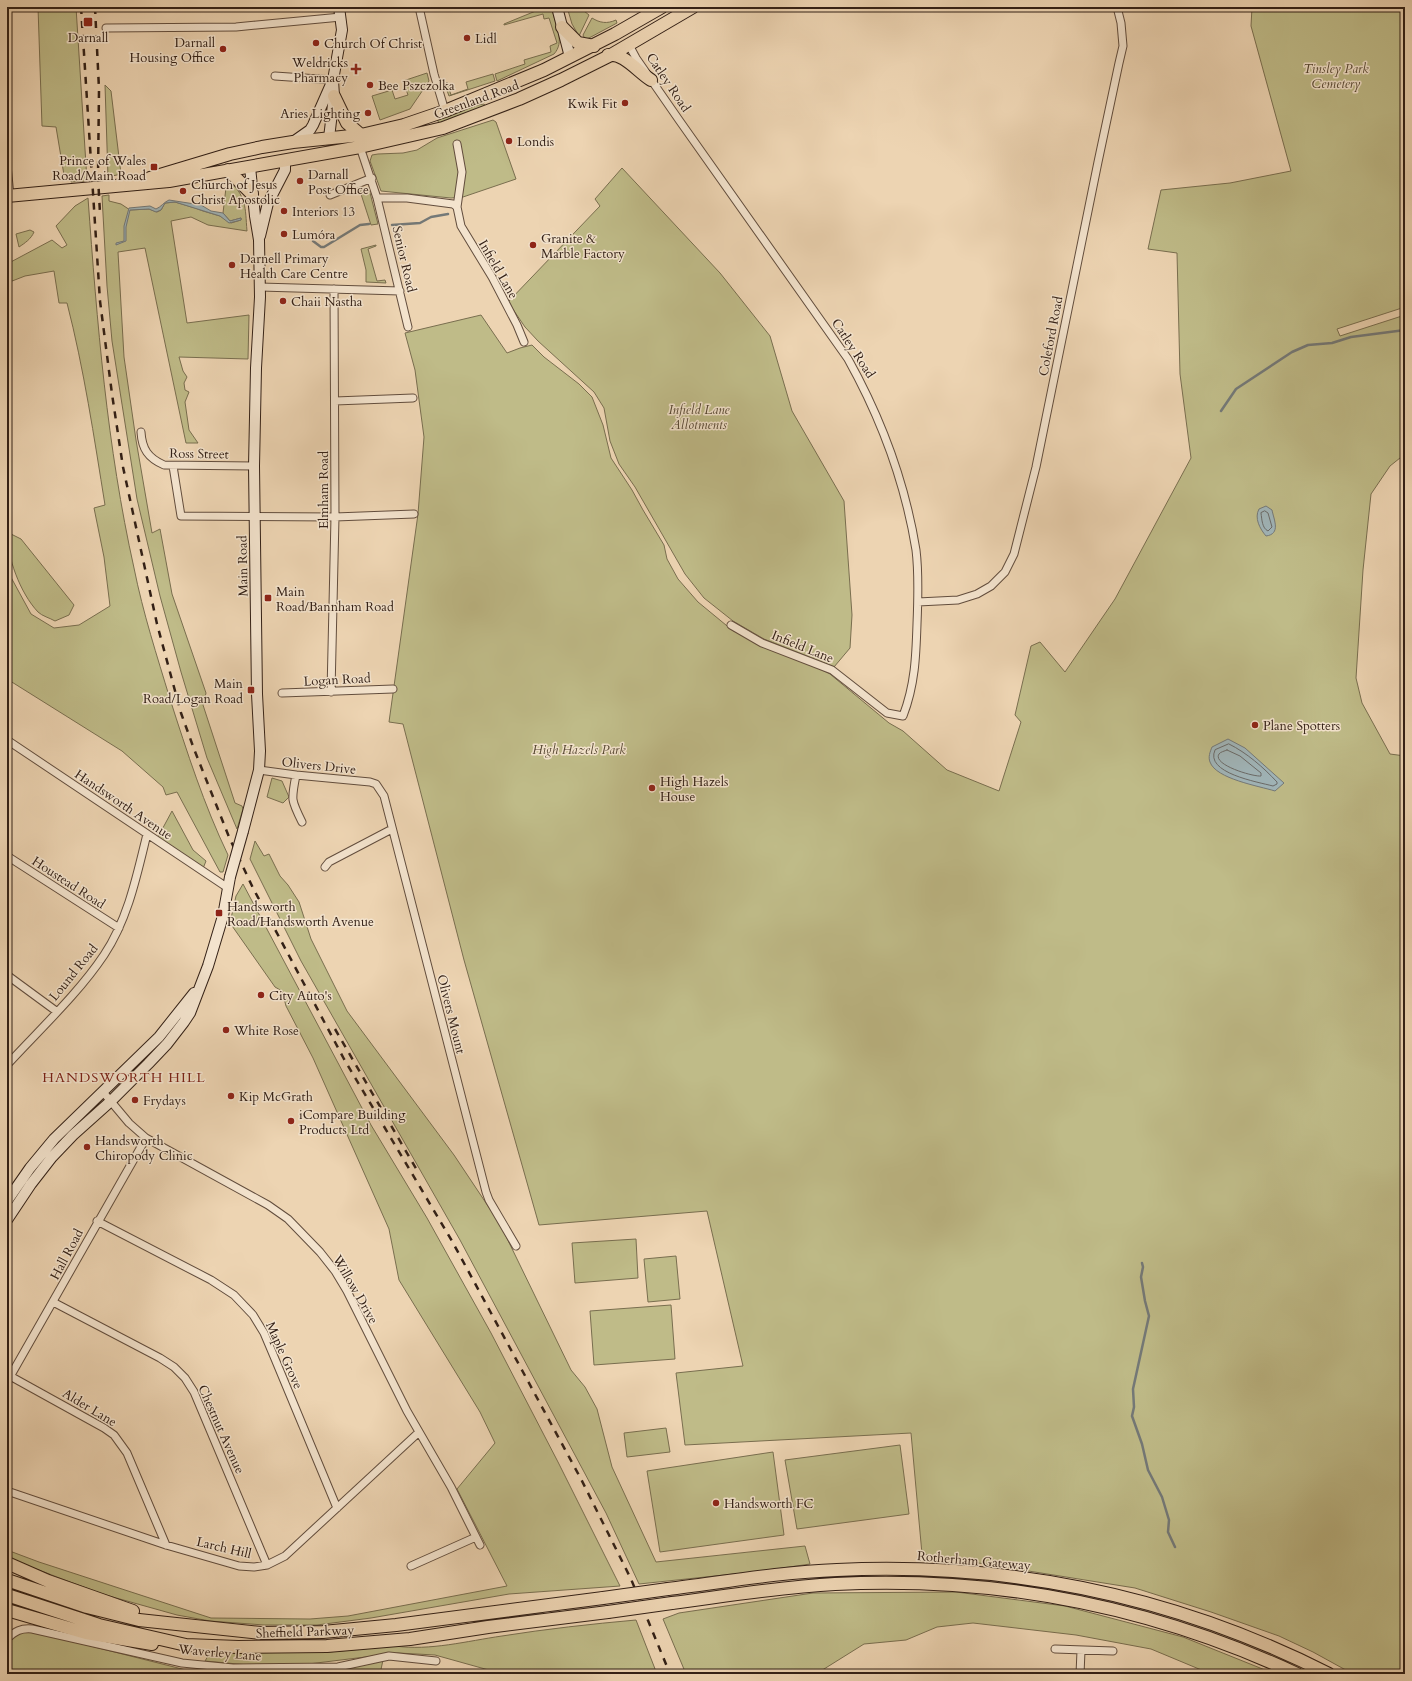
<svg xmlns="http://www.w3.org/2000/svg" width="1412" height="1681" font-family="Cardo,serif">
  <rect width="100%" height="100%" fill="#edd4b2"/>
  <filter id="stains"><feTurbulence type="fractalNoise" baseFrequency=".005" numOctaves="4"/><feColorMatrix values="0 0 0 0 .2 0 0 0 0 .09 0 0 0 0 .02 0 0 0 .5 -.17"/></filter>
  <radialGradient id="worn" r=".72"><stop offset=".6" stop-color="#630" stop-opacity="0"/><stop offset="1" stop-color="#630" stop-opacity=".3"/></radialGradient>
  <path fill="#bfbb88" stroke="#796e4f" d="M38 7H76L87 181 71 182 70 175H64L56 127 42 126Z
    M567 7H579L589 15 579 36 572 24Z
    M1252 7H1405V307L1337 329 1340 336 1405 315V454L1390 466 1371 494 1363 570 1356 678 1362 703 1390 754 1405 756V781L1401 783 1405 798V1674H1353L1313 1652 1279 1636 1211 1612 1135 1588 922 1554 911 1433 685 1445 676 1373 743 1366 707 1211 539 1225 464 960 403 724 389 722 418 514 424 437 415 370 405 333 481 315 507 353 520 348 532 345 544 357 579 384 592 397 603 425 611 458 632 490 643 510 664 545 667 559 678 579 698 602 732 630 758 644 805 661 830 674 889 723 903 731 947 770 999 791 1021 722 1015 715 1031 646 1040 642 1065 672 1115 599 1191 458 1180 374 1177 253 1148 249 1161 190 1230 183 1291 171 1251 26Z
    M543 8 552 9 553 13C556 26 565 42 554 54L497 81 495 74 525 64 524 60 551 52 550 46 557 43 549 18 544 19 543 14 504 25V24Z
    M592 18C600 23 607 24 616 20L617 23 589 38 585 39 583 35Z
    M427 73 429 81 410 109 380 120 372 96 392 90 395 99 408 95 403 81Z
    M493 74 495 81 449 96 445 85 447 82 451 95 468 89 466 82Z
    M105 85 111 91 121 174 108 177Z
    M484 104 486 107 439 124 437 118 471 106Z
    M493 120 496 122 516 179 463 197 451 198 381 191 370 161 372 155 378 154 403 153 417 150 437 138Z
    M622 168 720 273 770 336 792 411 844 501 852 615 850 648 834 667 764 639 733 621 704 598 685 574 635 487 619 464 610 441 604 408 594 392 538 341 525 327 508 302 600 206 595 199Z
    M227 179C247 196 245 207 247 231L208 225 191 217 171 221 187 323 249 315 248 359 179 357 183 371 187 377 184 383 185 390 189 392 185 402 189 430 198 443H186L145 248 118 252 124 357 136 440 152 533 160 529 172 594 206 693 203 705 235 803 242 806 243 809 237 829 207 758 181 672 160 596 137 499 112 341 107 286 102 196 109 195V201L121 204 130 210 149 209 157 212 161 210 165 203 175 202 195 208 203 211 220 216 231 223 241 220V218L230 221 223 213Z
    M367 188 369 189 378 224 371 225 360 191Z
    M88 198C97 322 107 447 134 568 143 613 157 656 170 699 187 752 204 805 228 855L223 872H220L177 792 166 795 163 787 122 751 7 679V570L31 614 54 628 79 625 110 606 104 557 94 508 105 505C94 437 84 369 67 303H59L54 271 25 276 7 283V264L52 240 62 248 67 245 56 226 75 206Z
    M30 230 34 232C31 239 25 243 19 247L16 234Z
    M376 245V246L368 249 377 281 385 280 386 283 366 282V270L361 249Z
    M7 532 21 539 74 605 69 615 55 621C50 618 42 616 38 612 20 593 7 557 7 532Z
    M272 778 282 781 289 797 283 803 267 797Z
    M172 811 193 850 206 861 202 871 158 837Z
    M255 841 264 856 269 854 280 876 288 885 299 902 311 939 347 1011 454 1155 500 1224 571 1370 585 1387 597 1409 612 1467 656 1562 805 1546 810 1564 762 1571 639 1584 606 1513 460 1240 301 961 250 859Z
    M243 884 371 1125 427 1218 491 1333 558 1462 620 1586 509 1594 371 1618 317 1625H264L210 1621 177 1615 102 1594 7 1558V1550L39 1562 211 1618 310 1619 348 1616 507 1586 457 1489 495 1443 480 1412 399 1280 389 1229 313 1058 286 1006 282 991 275 987 230 923 236 896Z
    M636 1239 638 1278 575 1283 572 1243Z
    M676 1256 680 1299 648 1302 644 1259Z
    M671 1305 675 1359 594 1365 590 1311Z
    M666 1428 670 1452 627 1457 624 1433Z
    M900 1445 909 1514 797 1529 785 1460Z
    M773 1452 784 1535 660 1552 647 1471Z
    M956 1592 1065 1606 1183 1637 1275 1674H1211L1151 1649 1076 1635 973 1623 937 1627 906 1640 864 1644 816 1674H686L663 1619 679 1613 813 1593Z
    M636 1620 657 1674H503L435 1655 398 1653 300 1665H249L205 1661 210 1653 329 1652 395 1646C430 1651 467 1641 502 1636 546 1629 591 1624 636 1620Z
    M31 1631 186 1670 288 1674 324 1672 383 1660 380 1674H7V1646L16 1634Z"/>
  <path fill="#a0b5b9" stroke="#747978" d="M169 200 201 205 211 211 223 213 230 221 241 218V220L229 223 220 216 175 202 165 203 161 210 156 212 149 209 130 210 126 227V241L116 245V243L124 241V226L129 208 150 206 156 209C161 207 164 202 169 200Z
    M1266 506 1272 510C1274 520 1281 534 1266 536 1260 529 1254 518 1259 509Z
    M1228 739 1245 748 1284 783 1275 791C1259 786 1216 779 1210 762 1208 757 1210 752 1212 747Z"/>
  <g fill="none" stroke-linecap="round" stroke-linejoin="round">
    <path stroke="#6a6a68" stroke-width="1" d="M1265 511 1268 513 1272 527 1268 531C1262 528 1262 520 1261 513Z
      M1229 744C1247 753 1263 767 1277 782V784L1273 786C1258 782 1204 773 1215 750Z
      M1227 750 1240 756 1261 773V776C1254 777 1212 765 1219 754 1220 752 1225 751 1227 750Z"/>
    <path stroke="#747978" stroke-width="2.5" d="M392 225 420 223 431 217 448 214
      M313 241 321 247H324L360 225 369 224
      M1221 411 1236 389 1292 352 1308 345 1332 343 1351 337 1405 330
      M1142 1263 1143 1267 1141 1277 1145 1301 1149 1316 1133 1389 1134 1407 1132 1416 1142 1444 1148 1470 1162 1497 1169 1520 1168 1532 1175 1547"/>
    <g stroke="#624d3d" stroke-width="9">
      <path id="minor" d="M419 7 434 74 445 111
        M106 28 236 27 341 17
        M629 45 636 58 679 120 848 359C882 420 905 482 916 550 919 574 918 600 917 624 916 656 915 685 903 716L887 713 832 670 762 643 731 625
        M275 76 333 80
        M457 144 462 172 457 207 461 226 492 277 517 325 524 342
        M360 147 377 198 408 327
        M7 165 10 196
        M330 195 372 178
        M377 198H407L453 204 457 207
        M260 287 400 291
        M335 401 413 398
        M141 432C142 449 148 458 164 465L254 466
        M173 466 181 516 335 517 414 514
        M918 602 958 600 977 594 991 586 1005 572 1014 554 1036 467 1098 162 1119 63 1123 46 1121 23 1117 7
        M331 692 335 517 334 289
        M282 693 393 689
        M7 740 228 888
        M259 770 296 775 370 782 376 784 384 796 486 1192 489 1200 516 1246
        M296 775C291 800 291 800 302 822
        M7 856 119 928
        M325 867 329 862 392 829
        M7 975 56 1011
        M7 1065C39 1030 78 994 104 955 128 919 137 875 147 834
        M103 1092 129 1123 146 1138 268 1205 288 1219 320 1252 335 1271 347 1291 407 1411 451 1487 480 1545
        M97 1221 211 1280 234 1295 253 1315 264 1333 275 1359 337 1508
        M53 1302 160 1358 174 1367 185 1378 194 1392 267 1565
        M10 1376 104 1428 114 1435 127 1453 166 1545
        M7 1382 146 1138
        M7 1491 166 1545 239 1566 254 1567 267 1565 285 1556 418 1433
        M411 1566 476 1537
        M7 1639C15 1631 21 1628 32 1629L182 1663 233 1668 338 1667 389 1656 436 1661
        M1055 1649 1113 1651
        M1080 1674 1081 1651"/>
    </g>
    <g stroke="#332016" stroke-width="12">
      <path id="secondary" d="M557 7 570 57
        M329 138 334 96 333 80 342 30 339 7
        M293 142 310 130 313 125 332 82
        M260 236 268 203 285 170V160
        M243 831 259 770 260 751 257 694 254 466 256 368 260 297 259 240 255 216 250 167
        M7 1201 30 1168 54 1139 159 1037 194 993
        M7 1220 31 1184 52 1157 73 1135 111 1101 148 1064 167 1044 184 1022 190 1013 208 966 223 916 230 877"/>
    </g>
    <g stroke="#332016" stroke-width="14">
      <path id="trunk" d="M562 27 578 43 594 46
        M608 55C623 52 638 72 651 80
        M334 96 347 123 361 135
        M228 170 252 194
        M150 178 230 154 262 147 293 142 361 135 404 125 445 111 544 70 615 34 662 7
        M7 196 169 181 360 147 443 128 519 99 561 80 611 55 693 7
        M7 1563 48 1581 133 1611
        M7 1580 87 1607 139 1620 261 1633 323 1632 396 1625 603 1598
        M668 1589C724 1582 781 1572 837 1570 1010 1562 1175 1596 1329 1674
        M7 1595 99 1625 186 1645 238 1647 327 1646 410 1639 488 1627 608 1612
        M672 1603C726 1596 780 1587 835 1584 996 1576 1151 1606 1297 1674
        M7 1610 86 1633 152 1644"/>
    </g>
    <use href="#minor" stroke="#f3e3cd" stroke-width="7"/>
    <use href="#secondary" stroke="#f3e3cd" stroke-width="10"/>
    <use href="#trunk" stroke="#edd4b2" stroke-width="12"/>
    <path stroke="#332016" stroke-width="2.5" stroke-dasharray="7 7" stroke-linecap="butt" d="M81 7 100 301 112 394 123 467 157 624 181 713 194 749 229 837 253 888 344 1059 452 1241 581 1479 631 1579 670 1674
      M95 7 99 89 98 177 100 213
      M335 1029 418 1172"/>
    <g stroke="#332016" stroke-width="12" stroke-linecap="butt">
      <path id="secondary-bridge" d="M230 877 243 831"/>
    </g>
    <g stroke="#332016" stroke-width="14" stroke-linecap="butt">
      <path id="trunk-bridge" d="M603 1598 668 1589
        M608 1612 672 1603"/>
    </g>
    <use href="#secondary-bridge" stroke="#f3e3cd" stroke-width="10"/>
    <use href="#trunk-bridge" stroke="#edd4b2" stroke-width="12"/>
  </g>
  <g fill="#8f2418" stroke="#f3e3cd" stroke-width="1.5">
    <rect x="83" y="17" width="10" height="10" rx="2"/>
    <circle cx="467" cy="38" r="4"/>
    <circle cx="316" cy="43" r="4"/>
    <circle cx="223" cy="49" r="4"/>
    <path d="M354 63h4v4h4v4h-4v4h-4v-4h-4v-4h4z"/>
    <circle cx="370" cy="85" r="4"/>
    <circle cx="625" cy="103" r="4"/>
    <circle cx="368" cy="113" r="4"/>
    <circle cx="509" cy="141" r="4"/>
    <rect x="150" y="163" width="8" height="8" rx="2"/>
    <circle cx="300" cy="181" r="4"/>
    <circle cx="183" cy="191" r="4"/>
    <circle cx="284" cy="211" r="4"/>
    <circle cx="284" cy="234" r="4"/>
    <circle cx="533" cy="245" r="4"/>
    <circle cx="232" cy="265" r="4"/>
    <circle cx="283" cy="301" r="4"/>
    <rect x="264" y="594" width="8" height="8" rx="2"/>
    <rect x="247" y="686" width="8" height="8" rx="2"/>
    <circle cx="1255" cy="725" r="4"/>
    <circle cx="652" cy="788" r="4"/>
    <rect x="215" y="909" width="8" height="8" rx="2"/>
    <circle cx="261" cy="995" r="4"/>
    <circle cx="226" cy="1030" r="4"/>
    <circle cx="231" cy="1096" r="4"/>
    <circle cx="135" cy="1100" r="4"/>
    <circle cx="291" cy="1121" r="4"/>
    <circle cx="87" cy="1147" r="4"/>
    <circle cx="716" cy="1503" r="4"/>
  </g>
  <g text-anchor="middle" stroke-width="3" stroke-linejoin="round" paint-order="stroke">
    <g font-size="13" fill="#332016" stroke="#f3e3cd" text-anchor="start">
      <text x="88" y="42" text-anchor="middle">Darnall</text>
      <text x="475" y="43">Lidl</text>
      <text x="215" y="47" text-anchor="end">Darnall<tspan x="215" dy="15">Housing Office</tspan></text>
      <text x="324" y="48">Church Of Christ</text>
      <text x="348" y="67" text-anchor="end">Weldricks<tspan x="348" dy="15">Pharmacy</tspan></text>
      <text x="378" y="90">Bee Pszczolka</text>
      <text x="617" y="108" text-anchor="end">Kwik Fit</text>
      <text x="360" y="118" text-anchor="end">Aries Lighting</text>
      <text x="517" y="146">Londis</text>
      <text x="146" y="165" text-anchor="end">Prince of Wales<tspan x="146" dy="15">Road/Main Road</tspan></text>
      <text x="308" y="179">Darnall<tspan x="308" dy="15">Post Office</tspan></text>
      <text x="191" y="189">Church of Jesus<tspan x="191" dy="15">Christ Apostolic</tspan></text>
      <text x="292" y="216">Interiors 13</text>
      <text x="292" y="239">Lumóra</text>
      <text x="541" y="243">Granite &amp;<tspan x="541" dy="15">Marble Factory</tspan></text>
      <text x="240" y="263">Darnell Primary<tspan x="240" dy="15">Health Care Centre</tspan></text>
      <text x="291" y="306">Chaii Nastha</text>
      <text x="276" y="596">Main<tspan x="276" dy="15">Road/Bannham Road</tspan></text>
      <text x="243" y="688" text-anchor="end">Main<tspan x="243" dy="15">Road/Logan Road</tspan></text>
      <text x="1263" y="730">Plane Spotters</text>
      <text x="660" y="786">High Hazels<tspan x="660" dy="15">House</tspan></text>
      <text x="227" y="911">Handsworth<tspan x="227" dy="15">Road/Handsworth Avenue</tspan></text>
      <text x="269" y="1000">City Auto's</text>
      <text x="234" y="1035">White Rose</text>
      <text x="239" y="1101">Kip McGrath</text>
      <text x="143" y="1105">Frydays</text>
      <text x="299" y="1119">iCompare Building<tspan x="299" dy="15">Products Ltd</tspan></text>
      <text x="95" y="1145">Handsworth<tspan x="95" dy="15">Chiropody Clinic</tspan></text>
      <text x="724" y="1508">Handsworth FC</text>
    </g>
    <g font-size="13" font-style="italic" fill="#564732" stroke="#f3e3cd">
      <text x="1336" y="73">Tinsley Park<tspan x="1336" dy="15">Cemetery</tspan></text>
      <text x="699" y="414">Infield Lane<tspan x="699" dy="15">Allotments</tspan></text>
      <text x="579" y="754">High Hazels Park</text>
    </g>
    <g font-size="13" fill="#332016" stroke="#f3e3cd">
      <text transform="translate(669 82) rotate(56)" y="5">Catley Road</text>
      <text transform="translate(476 99) rotate(-20)" y="5">Greenland Road</text>
      <text transform="translate(405 259) rotate(77)" y="5">Senior Road</text>
      <text transform="translate(499 269) rotate(60)" y="5">Infield Lane</text>
      <text transform="translate(1050 336) rotate(-79)" y="5">Coleford Road</text>
      <text transform="translate(854 348) rotate(57)" y="5">Catley Road</text>
      <text transform="translate(199 453) rotate(1)" y="5">Ross Street</text>
      <text transform="translate(323 490) rotate(-90)" y="5">Elmham Road</text>
      <text transform="translate(242 566) rotate(-91)" y="5">Main Road</text>
      <text transform="translate(803 646) rotate(22)" y="5">Infield Lane</text>
      <text transform="translate(337 679) rotate(-3)" y="5">Logan Road</text>
      <text transform="translate(319 765) rotate(6)" y="5">Olivers Drive</text>
      <text transform="translate(124 804) rotate(34)" y="5">Handsworth Avenue</text>
      <text transform="translate(69 882) rotate(33)" y="5">Houstead Road</text>
      <text transform="translate(73 972) rotate(-51)" y="5">Lound Road</text>
      <text transform="translate(452 1014) rotate(76)" y="5">Olivers Mount</text>
      <text transform="translate(66 1254) rotate(-62)" y="5">Hall Road</text>
      <text transform="translate(356 1289) rotate(60)" y="5">Willow Drive</text>
      <text transform="translate(285 1355) rotate(66)" y="5">Maple Grove</text>
      <text transform="translate(90 1407) rotate(31)" y="5">Alder Lane</text>
      <text transform="translate(222 1429) rotate(66)" y="5">Chestnut Avenue</text>
      <text transform="translate(224 1547) rotate(13)" y="5">Larch Hill</text>
      <text transform="translate(974 1560) rotate(5)" y="5">Rotherham Gateway</text>
      <text transform="translate(305 1631) rotate(-2)" y="5">Sheffield Parkway</text>
      <text transform="translate(220 1652) rotate(5)" y="5">Waverley Lane</text>
    </g>
    <g font-size="14" letter-spacing="1" fill="#7a1f14" stroke="#f3e3cd">
      <text x="124" y="1082">HANDSWORTH HILL</text>
    </g>
  </g>
  <rect width="1412" height="1681" fill="none" stroke="#edd4b2" stroke-width="24"/>
  <rect x="8" y="8" width="1396" height="1665" fill="none" stroke="#332016" stroke-width="2"/>
  <rect x="12" y="12" width="1388" height="1657" fill="none" stroke="#332016"/>
  <rect width="100%" height="100%" filter="url(#stains)"/>
  <rect width="100%" height="100%" fill="url(#worn)"/>
</svg>
